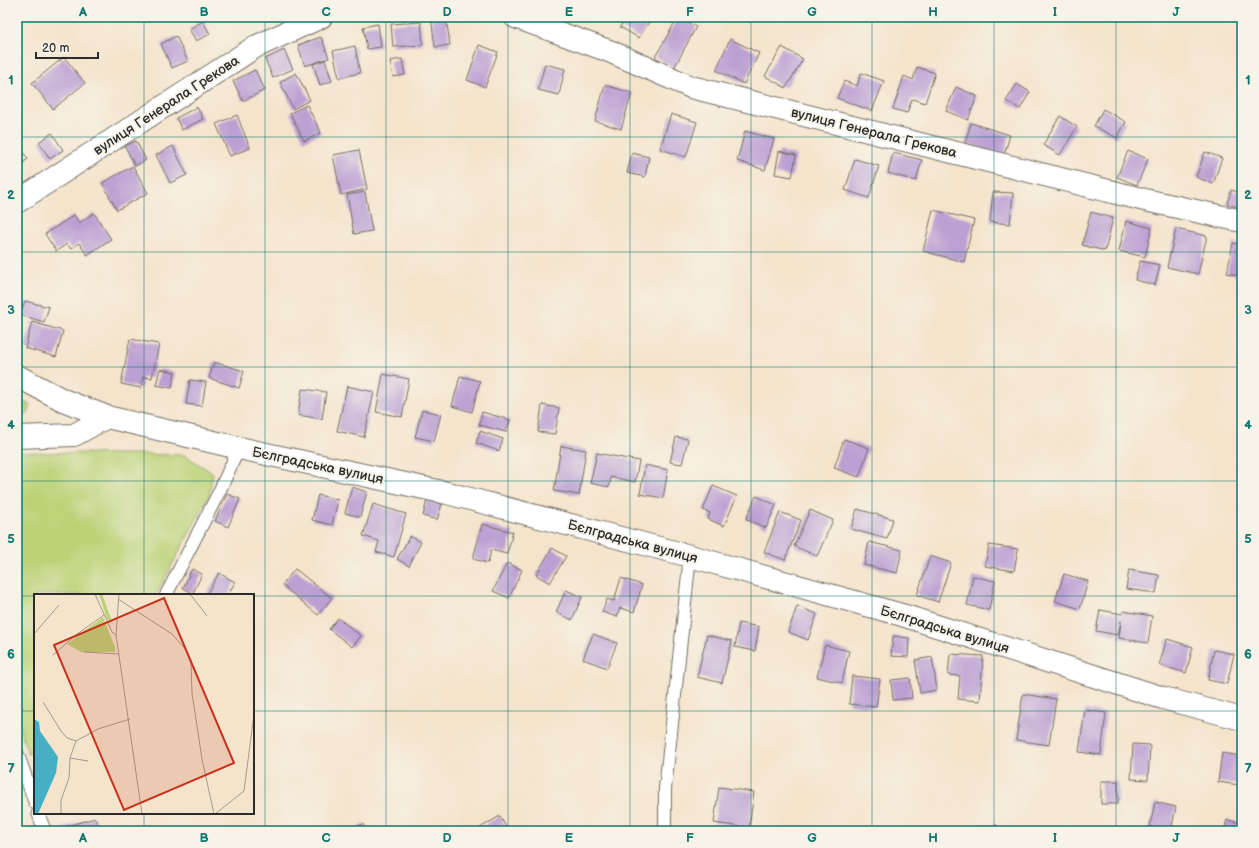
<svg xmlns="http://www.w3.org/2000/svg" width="1259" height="848" font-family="'Balsamiq Sans',sans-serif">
  <rect width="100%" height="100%" fill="#f7f3e8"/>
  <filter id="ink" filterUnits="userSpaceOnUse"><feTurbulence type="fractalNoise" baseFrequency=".025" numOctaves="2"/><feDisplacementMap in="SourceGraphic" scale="8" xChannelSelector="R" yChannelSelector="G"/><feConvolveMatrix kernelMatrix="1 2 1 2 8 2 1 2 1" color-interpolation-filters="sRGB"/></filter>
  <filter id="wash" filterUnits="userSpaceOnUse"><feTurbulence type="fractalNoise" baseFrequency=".012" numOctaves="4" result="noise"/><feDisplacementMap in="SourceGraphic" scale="16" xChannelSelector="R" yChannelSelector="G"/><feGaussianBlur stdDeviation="0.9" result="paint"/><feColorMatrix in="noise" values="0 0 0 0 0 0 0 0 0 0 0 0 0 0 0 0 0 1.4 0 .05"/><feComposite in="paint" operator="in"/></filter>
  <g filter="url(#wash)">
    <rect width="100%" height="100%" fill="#f4e4cc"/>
    <path fill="#bbd276" stroke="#737e50" d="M17 401 30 404 29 412 17 421Z
      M17 452 184 455 213 473 209 496 156 595H35V751L28 754 17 721Z"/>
    <g id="blocks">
      <path fill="#bba0d3" d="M431 17H446L450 45 435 47Z
        M626 17H652L639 38 620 27Z
        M678 17 696 27 674 68 655 57Z
        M203 21 210 34 196 41 189 29Z
        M421 22 423 45 393 47 391 24Z
        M378 24 381 47 367 49 363 27Z
        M176 36 188 61 172 68 161 44Z
        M321 37 329 58 305 66 298 45Z
        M730 39 759 53 744 84 716 70Z
        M479 45 498 52 485 87 467 80Z
        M355 46 360 73 339 78 333 51Z
        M782 47 803 59 786 88 765 76Z
        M284 50 293 69 273 78 265 59Z
        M64 57 85 83 53 109 32 83Z
        M402 59 405 75 393 77 390 61Z
        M325 60 332 81 320 85 313 64Z
        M545 64 565 69 559 95 538 90Z
        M917 67 935 73 925 103 912 99 907 113 893 109 904 76 913 80Z
        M255 70 265 90 243 101 233 81Z
        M296 73 310 100 293 109 280 82Z
        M861 73 884 81 872 111 837 98 844 81 857 86Z
        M1017 84 1030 92 1020 109 1006 101Z
        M605 85 632 93 621 129 595 121Z
        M956 87 977 96 968 120 946 111Z
        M307 105 321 133 304 141 290 113Z
        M197 107 203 119 182 130 176 118Z
        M1103 109 1126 122 1117 138 1094 126Z
        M671 114 697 122 686 157 660 149Z
        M237 115 250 148 230 156 216 124Z
        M1060 116 1077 127 1060 155 1043 145Z
        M971 123 1010 135 1004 155 965 143Z
        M745 131 774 139 765 170 737 161Z
        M52 133 63 150 50 159 39 142Z
        M136 141 146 160 135 166 125 146Z
        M17 144 28 159 17 167Z
        M173 146 187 175 170 183 156 155Z
        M359 150 367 189 341 195 333 155Z
        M779 151 796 155 792 177 775 174Z
        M1128 151 1148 159 1137 185 1117 177Z
        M1205 152 1222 158 1213 184 1196 177Z
        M632 153 649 157 645 177 627 173Z
        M893 153 922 160 916 181 888 173Z
        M855 159 879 166 869 198 845 190Z
        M133 166 148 193 117 210 102 183Z
        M1231 190 1242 193V208L1227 204Z
        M365 192 372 231 354 234 347 195Z
        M993 192 1013 193 1010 224 990 222Z
        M933 210 974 220 964 262 923 251Z
        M1091 212 1113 218 1105 251 1082 245Z
        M94 213 111 239 87 255 79 243 71 249 67 244 56 251 45 234 74 215 79 223Z
        M1126 221 1152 228 1145 257 1119 251Z
        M1176 229 1207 236 1198 274 1167 267Z
        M1233 243 1242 245V276L1227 273Z
        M1140 261 1160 265 1155 285 1135 280Z
        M25 301 49 307 44 322 20 315Z
        M32 322 63 331 56 357 25 348Z
        M130 339 159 344 152 378 143 377 141 388 121 384Z
        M214 362 244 371 239 388 209 378Z
        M160 369 175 372 172 388 156 385Z
        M383 374 409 379 402 417 376 412Z
        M460 376 480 381 472 412 452 406Z
        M190 380 206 382 202 406 186 404Z
        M347 386 374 392 364 437 337 431Z
        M302 389 326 392 322 419 298 415Z
        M542 405 559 408 555 434 538 432Z
        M422 410 441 414 434 441 415 437Z
        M482 412 510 420 506 432 479 425Z
        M480 431 503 439 499 451 476 443Z
        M676 437 688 439 682 464 670 462Z
        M844 439 869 448 859 477 834 468Z
        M561 446 586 450 579 495 554 491Z
        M597 453 639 461 635 482 611 477 609 487 590 483Z
        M645 465 668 470 663 498 640 494Z
        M713 486 737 496 724 526 708 519 710 513 703 510Z
        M352 487 367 492 360 517 345 513Z
        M227 494 240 499 228 527 215 521Z
        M318 495 338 500 332 525 312 520Z
        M756 496 776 505 766 528 746 519Z
        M427 500 442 504 437 520 423 516Z
        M373 504 406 514 394 557 376 552 379 541 363 536Z
        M857 509 893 519 887 539 851 529Z
        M810 510 833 520 817 556 794 546Z
        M780 512 801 520 785 560 764 552Z
        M482 524 513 532 507 554 491 550 488 563 473 559Z
        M410 536 421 542 409 566 397 559Z
        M869 542 902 550 897 573 864 565Z
        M989 545 1018 549 1014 571 985 566Z
        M552 548 566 556 550 583 536 575Z
        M930 556 951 563 938 602 917 595Z
        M507 563 522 570 509 598 493 591Z
        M192 569 202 574 193 593 183 588Z
        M295 569 332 598 318 615 282 585Z
        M1129 570 1159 575 1156 593 1126 589Z
        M219 573 235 582 228 595H206Z
        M1064 574 1088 581 1080 609 1055 601Z
        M973 576 995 581 989 610 967 605Z
        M621 578 642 585 634 612 620 608 617 617 602 612 607 599 614 601Z
        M566 590 582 597 572 620 556 612Z
        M797 606 817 614 808 640 788 632Z
        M1100 610 1122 614 1123 611 1152 616 1148 643 1119 638 1121 621 1118 635 1096 631Z
        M338 618 361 636 352 647 329 629Z
        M739 623 759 627 755 651 735 647Z
        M593 634 617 643 607 668 583 659Z
        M707 635 732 641 722 683 697 677Z
        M893 636 909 638 908 657 891 656Z
        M1167 639 1193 647 1186 673 1159 665Z
        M825 645 849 651 842 683 817 677Z
        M1214 650 1234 654 1227 684 1208 680Z
        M950 654 983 656 980 701 958 699 960 676 948 675Z
        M932 657 937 690 920 693 915 660Z
        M852 676 880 679 876 707 849 704Z
        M910 678 912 698 893 700 891 680Z
        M1023 694 1056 699 1049 745 1016 740Z
        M1085 710 1106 713 1101 755 1079 752Z
        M1133 744 1150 745 1148 780 1131 779Z
        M1222 753 1242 756V766L1239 785 1218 782Z
        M1101 781H1118V804H1101Z
        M719 787 754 792 749 828 714 823Z
        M1155 802 1176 807 1171 831H1149Z
        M500 816 508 831H481L480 828Z
        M95 818 99 831H65L64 827Z
        M1227 820 1242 823 1241 831H1224Z
        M363 824 366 831H349Z
        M997 825V831H949V830Z"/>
    </g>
  </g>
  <g filter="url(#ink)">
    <use href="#blocks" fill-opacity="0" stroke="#716c63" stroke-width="1"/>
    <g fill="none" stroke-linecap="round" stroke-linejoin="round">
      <g stroke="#716c63" stroke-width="14">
        <path id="service" d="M166 595 219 492 239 448
          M17 752 35 803
          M38 813 45 831
          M665 831V789L690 556"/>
      </g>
      <g stroke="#716c63" stroke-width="24">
        <path id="minor" d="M515 17 609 51 691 87 1145 200 1242 221
          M17 202 255 47 321 17
          M17 437 74 435 107 417"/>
      </g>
      <g stroke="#716c63" stroke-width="24">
        <path id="tertiary" d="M17 376 63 400 107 417 239 448 447 493 690 556 902 615 1163 698 1242 719"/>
      </g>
      <use href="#service" stroke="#fff" stroke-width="12"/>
      <use href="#minor" stroke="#fff" stroke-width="22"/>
      <use href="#tertiary" stroke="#fff" stroke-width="22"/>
    </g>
  </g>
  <path fill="none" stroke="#0f766e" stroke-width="1" stroke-opacity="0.55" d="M144 17V595M265 17V831M386 17V831M508 17V831M630 17V831M751 17V831M872 17V831M994 17V831M1116 17V831M17 137H1242M17 252H1242M17 367H1242M17 481H1242M17 596H35M253 596H1242M17 711H35M253 711H1242M144 813V831"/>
  <g text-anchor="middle" stroke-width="4" stroke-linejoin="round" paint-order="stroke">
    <g font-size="14" fill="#2b2b2b" stroke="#f7f3e8">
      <text transform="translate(166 105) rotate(-33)" y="5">вулиця Генерала Грекова</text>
      <text transform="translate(874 132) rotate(14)" y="5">вулиця Генерала Грекова</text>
      <text transform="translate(318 465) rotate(12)" y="5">Бєлградська вулиця</text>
      <text transform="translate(633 541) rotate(15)" y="5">Бєлградська вулиця</text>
      <text transform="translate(945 629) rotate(17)" y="5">Бєлградська вулиця</text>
    </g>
  </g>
  <g transform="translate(34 594)">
    <rect width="220" height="220" fill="#f4e4cc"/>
    <path d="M65 0H68L79 30 73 25ZM69 23 81 53V58H47L33 50Z" fill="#bbd276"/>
    <path d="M0 125 5 128 6 137 24 163 22 179 4 220H0Z" fill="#45b0c3"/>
    <path fill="none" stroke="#a49a8c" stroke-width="1" d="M61 0 78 38 82 41M85 0 82 41 108 220M156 0 173 22M84 5 138 40 153 57 157 69 158 99 168 165 180 220M0 40 25 11M50 58 85 60M19 61 43 40 70 21M9 108 27 137 33 144 42 147 64 135 96 125M42 147 36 164 54 167M27 220V206L35 184 36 164M181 220 210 197 220 120"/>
    <path fill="#c8321e" fill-opacity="0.15" stroke="#c8321e" stroke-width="2" d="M130 4 200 169 90 216 20 51Z"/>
    <rect width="220" height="220" fill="none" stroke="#2b2b2b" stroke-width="2"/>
  </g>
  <rect width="1259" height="848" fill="none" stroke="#f7f3e8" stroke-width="44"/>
  <path d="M36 52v6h62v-6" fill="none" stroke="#2b2b2b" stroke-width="2"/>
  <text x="42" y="52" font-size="12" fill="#2b2b2b" stroke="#f7f3e8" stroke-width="3" paint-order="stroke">20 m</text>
  <rect x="22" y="22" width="1215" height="804" fill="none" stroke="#0f766e" stroke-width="1.5"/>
  <g font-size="13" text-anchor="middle" font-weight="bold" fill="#0f766e">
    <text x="83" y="16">A</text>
    <text x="204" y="16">B</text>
    <text x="326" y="16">C</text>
    <text x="447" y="16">D</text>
    <text x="569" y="16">E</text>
    <text x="690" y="16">F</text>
    <text x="812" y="16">G</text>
    <text x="933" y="16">H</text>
    <text x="1055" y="16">I</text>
    <text x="1176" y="16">J</text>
    <text x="11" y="84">1</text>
    <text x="1248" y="84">1</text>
    <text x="11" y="199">2</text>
    <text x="1248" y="199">2</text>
    <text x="11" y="314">3</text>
    <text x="1248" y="314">3</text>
    <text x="11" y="429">4</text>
    <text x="1248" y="429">4</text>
    <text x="11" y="543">5</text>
    <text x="1248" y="543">5</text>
    <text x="11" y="658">6</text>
    <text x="1248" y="658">6</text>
    <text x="11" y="773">7</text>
    <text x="1248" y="773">7</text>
    <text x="83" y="842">A</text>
    <text x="204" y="842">B</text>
    <text x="326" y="842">C</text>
    <text x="447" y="842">D</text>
    <text x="569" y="842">E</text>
    <text x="690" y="842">F</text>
    <text x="812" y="842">G</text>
    <text x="933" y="842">H</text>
    <text x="1055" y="842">I</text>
    <text x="1176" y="842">J</text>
  </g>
</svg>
